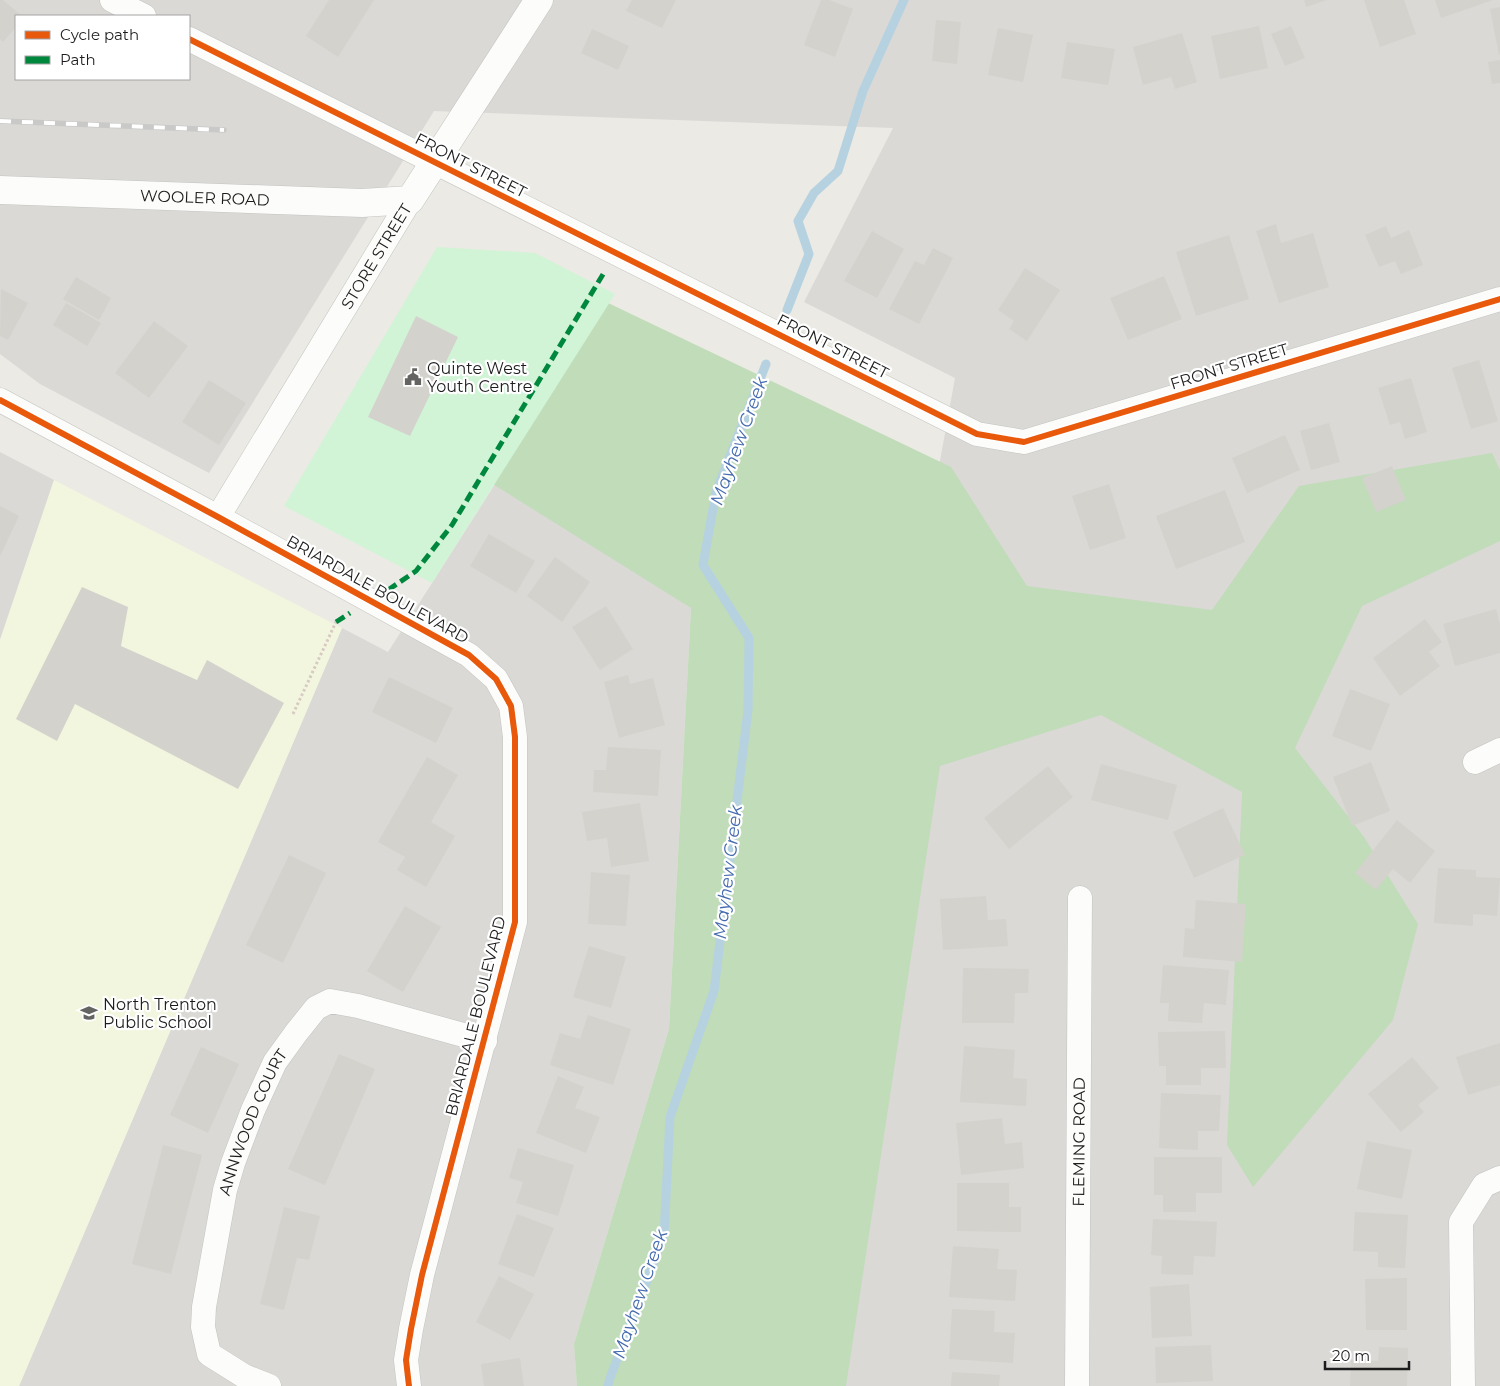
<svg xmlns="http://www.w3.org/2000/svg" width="1500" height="1386" font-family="Montserrat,sans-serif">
  <rect width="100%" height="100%" fill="#ebeae4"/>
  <path fill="#dad9d6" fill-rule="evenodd" d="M0 0H1500V1386H799L863 886 955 378 804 302 893 128 434 111 209 473 40 384 0 354ZM16 16H189V79H16Z
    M0 452 54 480 0 640Z
    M499 478 691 608 669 1029 574 1344 577 1386H19L342 628 388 652Z"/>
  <path fill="#f3f6de" d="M54 480 342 628 19 1386H0V640Z"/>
  <path fill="#c0dcb8" d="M583 291 951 467 1027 586 1212 610 1299 486 1492 453 1500 470V541L1362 606 1295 748 1364 837 1418 924 1393 1020 1253 1187 1227 1145 1242 792 1101 715 940 766 846 1386H577L574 1344 669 1029 691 608 472 471Z"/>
  <path fill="#d1f4d6" d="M437 247 535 253 615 294 432 583 284 506Z"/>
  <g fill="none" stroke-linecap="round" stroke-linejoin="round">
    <path stroke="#b6d2e0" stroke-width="9" d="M787 310 809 254 798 221 814 193 838 171 863 91 904 0
      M608 1386 610 1378 664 1235 670 1117 714 991 748 710 749 638 703 565 716 492 766 364"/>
  </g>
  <path fill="#d4d2cc" d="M0 0H3L22 16H16V27L3 42 0 39Z
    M329 0H374L338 57 306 36Z
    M632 0H676L662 28 626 11Z
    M821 0H829L853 9 835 57 804 45Z
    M1304 0H1327L1306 7Z
    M1364 0H1404L1416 34 1380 47Z
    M1435 0H1493L1441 18Z
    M1500 7V54L1499 55 1490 9Z
    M936 20 961 22 957 64 932 61Z
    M1259 26 1268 68 1220 79 1211 36Z
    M1291 26 1305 58 1285 66 1271 34Z
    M998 28 1033 35 1023 82 988 75Z
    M592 29 629 46 618 70 581 53Z
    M1182 33 1197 82 1175 89 1171 77 1143 85 1133 47Z
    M1067 42 1115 49 1108 85 1061 78Z
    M1500 60V83L1492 84 1488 62Z
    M1276 224 1281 243 1313 233 1329 287 1279 303 1256 231Z
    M1386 226 1391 238 1409 230 1423 265 1401 274 1395 261 1379 267 1365 235Z
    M872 231 904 249 877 298 844 281Z
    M1229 235 1249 299 1196 316 1176 252Z
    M933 248 953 258 919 324 889 309 915 261 924 265Z
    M1025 268 1060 290 1027 341 1009 329 1014 321 998 310Z
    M1164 276 1182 319 1128 340 1110 298Z
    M76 277 111 298 99 320 63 299Z
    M1 289 28 303 8 340 0 336Z
    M66 303 101 323 87 346 53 325Z
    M416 316 458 337 410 436 368 417Z
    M154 321 188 346 149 398 115 373Z
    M1479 360 1498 421 1471 429 1452 368Z
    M1411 378 1427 432 1405 439 1400 422 1390 425 1378 388Z
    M209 380 246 403 219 445 182 422Z
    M1329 423 1340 462 1311 470 1300 431Z
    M1285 435 1300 470 1247 493 1232 458Z
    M1392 466 1406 500 1376 512 1362 478Z
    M1109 484 1126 538 1090 550 1072 496Z
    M1225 490 1245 542 1176 569 1156 516Z
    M0 506 19 516 0 556Z
    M489 534 535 561 516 593 470 566Z
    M555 557 590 582 562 622 527 596Z
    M82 587 128 607 121 646 197 680 207 660 284 703 238 789 75 704 57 741 16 719Z
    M606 606 633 649 600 670 572 627Z
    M1496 609 1500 624V653L1455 666 1443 624Z
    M1425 619 1442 642 1429 652 1440 666 1400 696 1373 658Z
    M628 675 630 684 653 678 665 725 619 738 604 682Z
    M389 677 453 708 436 743 372 712Z
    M1350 689 1390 704 1371 751 1332 736Z
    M608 747 661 750 658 796 593 792 594 770H606Z
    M427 757 458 775 431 822 455 836 426 887 397 870 405 857 378 842Z
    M1371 762 1390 811 1352 826 1333 777Z
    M1101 764 1177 785 1168 820 1091 800Z
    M1048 766 1073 797 1009 849 984 818Z
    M640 803 649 861 611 867 607 838 587 841 582 812Z
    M1223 808 1245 855 1194 878 1173 832Z
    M1397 820 1435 851 1410 883 1393 869 1376 890 1355 873Z
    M289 855 326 873 283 963 246 945Z
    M1438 868 1476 870V877L1500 878 1497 916 1473 914V926L1434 923Z
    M591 872 630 875 626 926 588 924Z
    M986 896 988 920 1006 919 1008 946 943 950 940 899Z
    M1196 900 1246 904 1242 962 1183 957 1185 928 1194 929Z
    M405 906 441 927 403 992 367 971Z
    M589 946 626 957 611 1008 573 997Z
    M1163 965 1229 970 1226 1005 1204 1003 1202 1023 1168 1021 1169 1003H1160Z
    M963 968 1029 969 1028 993H1015L1014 1023H962Z
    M588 1015 631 1029 613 1085 550 1065 560 1033 580 1039Z
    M1225 1031 1226 1068H1201V1085H1166V1066H1159L1158 1032Z
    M1500 1043V1085L1468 1095 1456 1057Z
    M964 1046 1015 1050 1013 1078 1027 1079 1026 1106 960 1102Z
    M201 1047 239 1064 208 1133 170 1115Z
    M339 1054 375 1069 325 1185 288 1169Z
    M1412 1057 1439 1088 1418 1105 1424 1112 1401 1132 1368 1094Z
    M558 1076 584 1087 575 1108 600 1117 586 1153 536 1133Z
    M1161 1093 1221 1095 1219 1131H1198V1150L1159 1148Z
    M1002 1118 1005 1144 1022 1142 1024 1168 961 1175 956 1123Z
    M1367 1141 1412 1150 1402 1199 1357 1189Z
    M163 1145 202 1155 171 1274 132 1264Z
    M518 1148 574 1165 558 1216 516 1203 523 1182 509 1178Z
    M1154 1157H1222V1193H1196V1212H1163V1195H1154Z
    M957 1183H1009V1207H1021V1232L957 1231Z
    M284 1207 320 1216 309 1260 297 1258 284 1310 260 1304Z
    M1355 1212 1408 1215 1405 1268 1378 1267V1252L1353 1251Z
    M517 1214 554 1228 534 1277 498 1264Z
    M1153 1219 1217 1222 1215 1257 1194 1256 1193 1275 1161 1274 1162 1256 1151 1255Z
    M953 1246 999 1249 997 1269 1017 1270 1015 1301 949 1297Z
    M499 1276 534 1294 510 1340 476 1322Z
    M1407 1278V1330H1366L1365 1279Z
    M1189 1284 1192 1336 1152 1338 1150 1287Z
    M952 1309 995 1311 994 1332 1015 1333 1013 1363 949 1359Z
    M1211 1345 1213 1381 1156 1383 1155 1347Z
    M1379 1347 1408 1348 1407 1386H1350L1351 1360 1378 1361Z
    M520 1358 524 1386H484L481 1364Z
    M952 1372 1000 1375 999 1386H951Z"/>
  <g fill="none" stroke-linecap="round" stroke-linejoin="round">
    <g stroke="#c3c3c0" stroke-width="25">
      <g id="minor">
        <path d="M112 0 144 16"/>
        <path d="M189 39 977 434 1024 442 1500 299"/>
        <path d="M0 400 218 517 469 655 496 679 511 706 515 737V922L422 1275 411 1329 406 1360 409 1386"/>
        <path id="s1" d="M218 517 410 200"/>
        <path d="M1475 762 1500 750"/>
        <path id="s2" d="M269 1386 244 1376 209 1354 203 1327 204 1307 225 1190 233 1163 253 1110 275 1062 296 1033 316 1008 330 1001 358 1006 485 1041"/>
        <path id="s3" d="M1077 1386 1080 898"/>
        <path d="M1463 1386 1461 1222 1484 1185 1500 1178"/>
      </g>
    </g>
    <g stroke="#c3c3c0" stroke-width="29">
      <g id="tertiary">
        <path id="s4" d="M0 190 362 203 410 200 539 0"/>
      </g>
    </g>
    <path stroke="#d7c9c3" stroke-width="3" stroke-dasharray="2.5 2.5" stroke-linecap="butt" d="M293 714 336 622"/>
    <use href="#minor" stroke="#fcfcfb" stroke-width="24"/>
    <use href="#tertiary" stroke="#fcfcfb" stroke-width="28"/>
    <g stroke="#c9c9c8" stroke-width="5.5">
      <path id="rail" d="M0 121 224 130"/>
    </g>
    <use href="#rail" stroke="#fff" stroke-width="4" stroke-dasharray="11" stroke-linecap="butt"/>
    <path stroke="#00873e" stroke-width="5" stroke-dasharray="10 5" stroke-linecap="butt" d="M388 590 416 571 452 525 605 271
      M336 622 350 613"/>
    <g stroke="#fff" stroke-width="9">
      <path id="cycleway" d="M189 39 977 434 1024 442 1500 299
        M0 400 218 517 469 655 496 679 511 706 515 737V922L422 1275 411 1329 406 1360 409 1386"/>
    </g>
    <use href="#cycleway" stroke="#e8590c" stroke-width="6"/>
  </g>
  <defs>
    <g id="civic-bare" transform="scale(1.35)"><path d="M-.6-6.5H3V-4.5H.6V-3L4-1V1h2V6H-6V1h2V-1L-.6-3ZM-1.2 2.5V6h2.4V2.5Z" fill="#646462" stroke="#fff" stroke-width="2.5" paint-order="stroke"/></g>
    <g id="school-bare" transform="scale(1.35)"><path d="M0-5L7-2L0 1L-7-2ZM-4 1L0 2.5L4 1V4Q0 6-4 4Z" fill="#646462" stroke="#fff" stroke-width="2.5" paint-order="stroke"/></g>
  </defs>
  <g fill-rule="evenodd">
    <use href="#civic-bare" x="413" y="377"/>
    <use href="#school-bare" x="89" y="1013"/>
  </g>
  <g text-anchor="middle" stroke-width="4.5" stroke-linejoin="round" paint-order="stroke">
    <g font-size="16" fill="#1c1c1c" stroke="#fff">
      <text transform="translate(471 165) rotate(27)" y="6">FRONT STREET</text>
      <text dy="6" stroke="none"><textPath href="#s4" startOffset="205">WOOLER ROAD</textPath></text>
      <text dy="6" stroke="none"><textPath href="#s1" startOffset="305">STORE STREET</textPath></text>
      <text transform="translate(833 346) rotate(27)" y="6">FRONT STREET</text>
      <text transform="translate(1229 366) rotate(-17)" y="6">FRONT STREET</text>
      <text transform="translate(378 589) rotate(29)" y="6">BRIARDALE BOULEVARD</text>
      <text transform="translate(475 1016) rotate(-76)" y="6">BRIARDALE BOULEVARD</text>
      <text dy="6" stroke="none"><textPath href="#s2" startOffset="308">ANNWOOD COURT</textPath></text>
      <text dy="6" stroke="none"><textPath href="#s3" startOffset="244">FLEMING ROAD</textPath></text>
    </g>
    <g font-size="16" fill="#1c1c1c" stroke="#fff" text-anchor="start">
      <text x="427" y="374">Quinte West<tspan x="427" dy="18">Youth Centre</tspan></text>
      <text x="103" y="1010">North Trenton<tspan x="103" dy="18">Public School</tspan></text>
    </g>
    <g font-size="18" font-style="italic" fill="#456baf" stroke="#fff">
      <text transform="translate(739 441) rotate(-70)" y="6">Mayhew Creek</text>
      <text transform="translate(728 872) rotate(-83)" y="6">Mayhew Creek</text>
      <text transform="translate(640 1294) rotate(-71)" y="6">Mayhew Creek</text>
    </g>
  </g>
  <rect x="15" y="15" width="175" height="65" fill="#ffffff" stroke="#a4a4a4"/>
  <rect x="25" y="31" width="25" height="8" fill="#e8590c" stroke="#a4a4a4"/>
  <text x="60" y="40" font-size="15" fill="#1c1c1c">Cycle path</text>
  <rect x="25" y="56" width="25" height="8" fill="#00873e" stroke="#a4a4a4"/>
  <text x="60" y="65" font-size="15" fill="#1c1c1c">Path</text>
  <path d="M1325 1361v8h84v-8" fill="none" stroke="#1c1c1c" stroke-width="2.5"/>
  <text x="1332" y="1361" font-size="15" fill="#1c1c1c" stroke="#ffffff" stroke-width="4" paint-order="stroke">20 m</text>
</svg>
